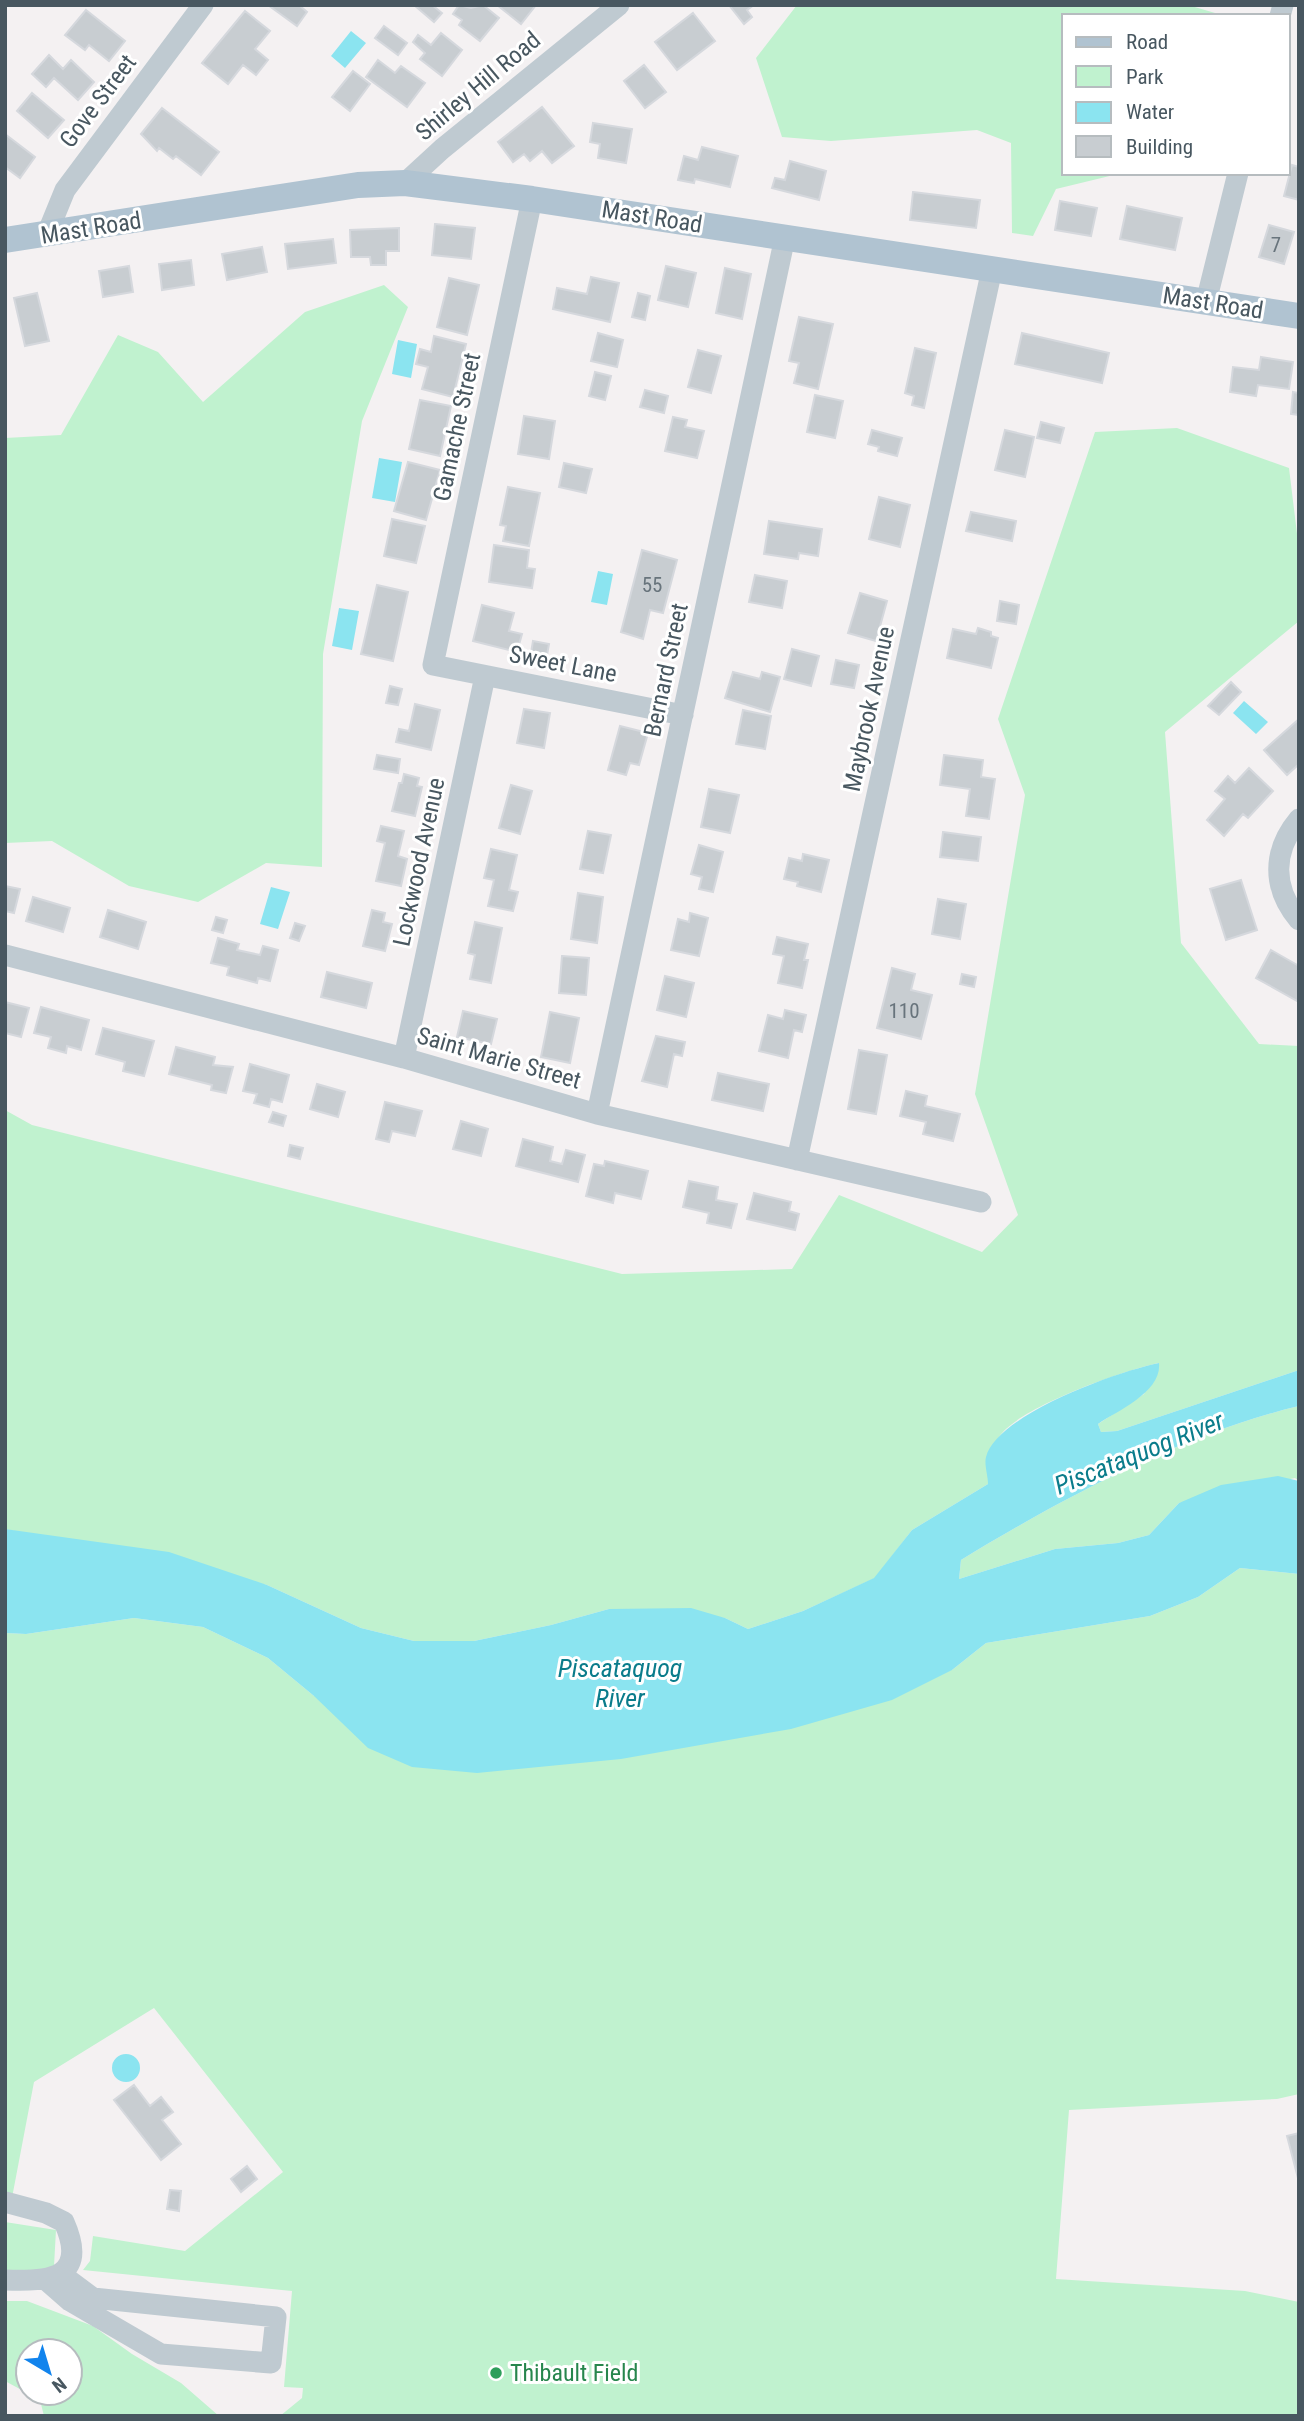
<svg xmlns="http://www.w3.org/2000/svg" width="1304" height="2421" font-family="'Roboto Condensed',sans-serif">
  <rect width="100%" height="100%" fill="#f4f1f2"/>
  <path fill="#c0f2cf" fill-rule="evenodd" d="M797 5H1188L1215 13 1214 16H1064V173H1122L1056 189 1033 236 1012 233 1011 143 977 130 831 141 782 137 756 58Z
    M384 285 408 307 362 421 323 654 322 867 266 863 198 902 129 886 52 841 5 843V438L61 435 118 335 158 352 203 402 305 312Z
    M1177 428 1289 468 1299 550V621L1165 732 1181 943 1259 1044 1299 1046V1370L1117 1431 1101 1432 1098 1424 1144 1394 1159 1363C1124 1370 1017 1408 999 1437 992 1448 991 1471 988 1484L912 1530 875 1578 803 1611 748 1629 725 1618 609 1609 551 1625 474 1641H414L361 1628 267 1585 5 1529V1110L32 1125 622 1274 792 1269 839 1195 982 1252 1018 1215 975 1094 1025 795 998 719 1095 432Z
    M1299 1406V1481L1295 1478 1179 1503 1149 1535 1118 1543 1055 1549 959 1579 961 1560C1061 1499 1185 1433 1299 1406Z
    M1240 1568 1299 1574V2094L1277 2099 1069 2110 1056 2279 1245 2291 1299 2302V2416H280L302 2398 303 2388 284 2387 292 2291 83 2270 90 2261 93 2236 185 2251 283 2172 154 2008 34 2082 11 2203 5 2202V1633L26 1634 134 1618 203 1627 268 1658 314 1696 952 1670 986 1643 1150 1616 1198 1597Z
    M5 2222 56 2230 54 2266 38 2275 5 2270Z
    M5 2301H27L93 2326 132 2354 181 2383 219 2416H44L40 2400 5 2381ZM28 2351H70V2393H28Z"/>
  <path fill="#8be4f0" d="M351 31 366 43 345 68 331 56Z
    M398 340 417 344 411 378 392 374Z
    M379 458 402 462 395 502 372 498Z
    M598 571 613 574 607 605 591 602Z
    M339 608 359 611 352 650 332 646Z
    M1244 701 1268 722 1256 734 1233 713Z
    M271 887 290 892 278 929 260 924Z
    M1159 1363C1162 1392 1119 1410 1098 1424L1101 1432 1117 1431 1299 1370V1406C1185 1433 1061 1499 961 1560L959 1579 1055 1549 1118 1543 1149 1535 1179 1503 1221 1485 1278 1476 1299 1481V1574L1240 1568 1198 1597 1150 1616 986 1643 952 1670 892 1700 791 1729 621 1759 477 1773 412 1767 368 1748 314 1696 268 1658 203 1627 134 1618 26 1634 5 1633V1529L169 1552 267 1585 361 1628 414 1641H474L551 1625 609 1609 691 1608 725 1618 748 1629 803 1611 874 1578 912 1530 988 1484C988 1476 984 1464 986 1457 997 1414 1119 1371 1159 1363Z
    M112 2068a14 14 0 1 1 28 0a14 14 0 1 1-28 0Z"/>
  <path fill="#c8cdd1" stroke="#d5d8dd" stroke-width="2" d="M268 5H299L307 12 297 26Z
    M414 5H432L442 13 434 22Z
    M459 5 471 8 483 5 499 18 480 41 459 25 462 20 453 14Z
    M497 5H536L521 24Z
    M729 5H754L747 10 752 17 744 24Z
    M86 10 125 41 109 61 89 45 85 50 65 35Z
    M245 11 270 31 255 49 268 60 256 75 243 65 228 84 202 63Z
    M693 13 715 41 677 70 655 42Z
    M384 26 407 43 398 55 375 38Z
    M441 33 462 50 442 76 420 59 425 53 413 42 418 35 431 45Z
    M49 55 63 69 71 60 94 82 78 100 54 78 46 87 32 74Z
    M378 60 395 73 401 66 425 83 407 107 366 77Z
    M644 65 666 92 645 108 624 81Z
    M353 71 370 84 350 111 332 97Z
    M32 93 64 120 48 138 17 111Z
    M542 107 574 146 552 163 542 151 530 161 524 154 513 162 498 142Z
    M162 108 219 152 201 175 176 156 173 159 159 148 157 151 141 134Z
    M593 123 632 129 626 163 598 158 600 144 590 142Z
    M5 134 35 157 20 178 5 167Z
    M702 147 738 156 730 187 695 179 694 183 678 180 684 156 698 160Z
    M790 161 826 171 819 200 772 188 775 178 785 180Z
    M1292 165 1299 167V200L1284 196Z
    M913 192 980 200 976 228 910 220Z
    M1060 201 1097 208 1091 236 1055 230Z
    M1127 206 1182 218 1175 250 1120 239Z
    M435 224 475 228 471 259 432 255Z
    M1269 225 1294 232 1284 264 1259 257Z
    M399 228V251H386V265H371L370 257H351L350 230Z
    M333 239 336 263 288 269 285 244Z
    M262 247 267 272 227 280 222 254Z
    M191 260 194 285 162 290 159 264Z
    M129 266 133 292 103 297 99 271Z
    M666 266 696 273 688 307 658 300Z
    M725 268 751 274 742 319 716 313Z
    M591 277 619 283 610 322 553 309 557 288 587 294Z
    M449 278 479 285 467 335 437 327Z
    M37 293 49 341 25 346 14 298Z
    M638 293 650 296 645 320 632 317Z
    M799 317 833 324 818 389 794 383 799 363 789 361Z
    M598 333 623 340 617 367 591 361Z
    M1022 333 1109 353 1102 383 1015 364Z
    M434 336 466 344 453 397 422 389 428 367 416 364 420 349 431 352Z
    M915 348 936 353 924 408 912 405 914 396 905 393Z
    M698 350 721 356 711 393 688 387Z
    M1261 357 1293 362 1289 389 1258 385 1256 396 1230 392 1233 367 1259 370Z
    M595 372 611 376 605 400 589 396Z
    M645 390 668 396 664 413 640 407Z
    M1293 392 1299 393V415L1291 414Z
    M815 395 843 401 835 438 807 432Z
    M420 400 451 406 440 456 409 449Z
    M524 416 555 421 549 459 518 454Z
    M673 417 687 420 685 427 704 431 697 458 665 451Z
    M1041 422 1064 428 1060 443 1037 438Z
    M872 430 902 438 897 456 878 451 879 447 868 444Z
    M1005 430 1034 437 1025 477 995 470Z
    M408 462 440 470 426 520 394 511Z
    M564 463 592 469 586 493 559 487Z
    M508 487 540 493 529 546 503 541 506 526 500 525Z
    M879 497 910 505 900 547 869 539Z
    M971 512 1016 521 1012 541 966 531Z
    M392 519 425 526 416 563 384 556Z
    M769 521 822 529 818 556 799 553 798 559 764 554Z
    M494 545 529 550 527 568 535 569 532 588 489 582Z
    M642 550 677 560 663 613 650 610 643 639 621 632Z
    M755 575 787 581 782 608 749 602Z
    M377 585 408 592 393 661 361 654Z
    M860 593 887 601 876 641 848 633Z
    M1000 601 1019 605 1016 624 997 621Z
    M482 605 514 613 509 631 522 634 517 652 473 641Z
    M978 628 991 632V636L998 638 991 668 947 658 953 629 976 634Z
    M533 641 549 644 546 661 530 659Z
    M792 649 819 656 811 686 784 679Z
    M836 660 859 665 854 688 831 684Z
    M733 672 760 679 762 672 780 677 770 712 725 698Z
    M1231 682 1241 692 1219 715 1208 706Z
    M390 686 402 689 398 705 386 703Z
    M415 704 440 710 431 750 396 742 399 729 409 731Z
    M524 709 550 713 544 748 517 743Z
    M743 710 771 716 765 749 736 744Z
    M1299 719V764L1287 775 1264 750Z
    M620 726 648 733 639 765 630 763 626 775 608 770Z
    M377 755 400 759 398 773 374 769Z
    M944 755 983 760 981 777 995 779 989 819 966 816 970 789 940 785Z
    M1249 768 1273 791 1248 818 1243 814 1224 836 1207 820 1225 799 1215 791 1228 776 1235 783Z
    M404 774 419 778 417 786 422 787 415 816 392 811 399 783H402Z
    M511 785 532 791 520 834 499 828Z
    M709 789 739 795 730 833 701 827Z
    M381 826 404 831 398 856 407 859 401 886 376 881 385 843 377 841Z
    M588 831 611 835 603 873 580 869Z
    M943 832 981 837 978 861 940 857Z
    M699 845 723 852 713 892 699 889 702 877 691 874Z
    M491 849 517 855 509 890 518 892 513 911 488 906 494 880 484 878Z
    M803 854 829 860 821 892 797 886 798 882 784 879 789 858 802 861Z
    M1241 880 1257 930 1226 940 1210 889Z
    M5 886 20 889 14 913 5 911Z
    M578 893 603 897 597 943 571 939Z
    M33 897 70 908 63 932 26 921Z
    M938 899 966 904 960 939 932 934Z
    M108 910 146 922 138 949 100 937Z
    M372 910 385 913 383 922 392 924 385 951 363 946Z
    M690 913 708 918 699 956 671 950 678 919 689 922Z
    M216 917 227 920 223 933 212 930Z
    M475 922 502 928 491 983 470 979 475 955 468 953Z
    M295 923 305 926 299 941 290 938Z
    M777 937 808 944 804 960H808L802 988 778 983 784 956 773 954Z
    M218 938 239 944 237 950 260 955 263 946 278 950 270 981 258 978 257 983 227 975 229 967 211 963Z
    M1271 950 1299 966V1002L1256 978Z
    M562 956 589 958 586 995 559 993Z
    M892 968 915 974 911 990 932 995 921 1039 877 1028Z
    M327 972 372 983 366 1008 321 997Z
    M962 974 976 977 974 987 960 984Z
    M665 976 694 983 686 1017 657 1010Z
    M5 1002 29 1008 21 1037 5 1033Z
    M41 1007 89 1020 81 1050 67 1046 66 1053 48 1048 51 1037 34 1033Z
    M785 1010 806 1015 802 1032 794 1030 788 1058 759 1051 768 1015 783 1019Z
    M463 1011 497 1019 491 1044 457 1037Z
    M550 1012 579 1018 570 1063 541 1057Z
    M103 1028 154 1041 144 1076 123 1071 125 1062 96 1054Z
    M656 1036 685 1042 682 1056 674 1054 667 1087 642 1081Z
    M176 1047 215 1057 213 1065 233 1067 226 1093 211 1090 212 1085 169 1074Z
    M859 1050 887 1055 876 1114 848 1109Z
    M250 1064 289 1075 282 1102 271 1099 269 1107 254 1103 257 1094 243 1091Z
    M718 1073 769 1084 763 1111 712 1100Z
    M317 1084 345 1092 338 1117 310 1109Z
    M906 1091 927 1096 925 1106 960 1114 953 1141 923 1134 926 1122 900 1116Z
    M385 1102 422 1111 415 1136 392 1131 389 1142 376 1139Z
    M273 1112 286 1116 283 1126 269 1122Z
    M461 1121 488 1129 481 1156 453 1149Z
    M523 1139 553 1147 550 1161 562 1164 566 1150 585 1155 578 1182 516 1166Z
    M290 1145 303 1148 300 1159 288 1156Z
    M605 1161 648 1171 641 1199 615 1193 613 1203 586 1196 594 1164 604 1166Z
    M689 1181 718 1187 716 1200 737 1204 731 1228 707 1223 709 1213 683 1207Z
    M754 1193 791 1202 789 1211 799 1214 795 1230 747 1219Z
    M134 2085 150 2106 161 2097 173 2112 162 2120 181 2144 161 2160 114 2100Z
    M1299 2133V2182L1287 2136Z
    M247 2166 257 2179 241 2192 231 2179Z
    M170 2190 181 2191 179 2211 167 2209Z"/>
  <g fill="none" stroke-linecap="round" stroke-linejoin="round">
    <path stroke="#bfcad1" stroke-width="21" d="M1280 16 1283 5
      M405 183 442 149 619 5
      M532 199 433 665 683 715
      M47 234 65 190 203 5
      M1206 302 1238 173
      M1299 819C1272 851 1272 888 1299 920
      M5 955 404 1058 597 1114 981 1202
      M404 1058 485 676
      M597 1114 785 237
      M797 1160 992 269
      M5 2202 46 2213 64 2222C89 2278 50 2282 5 2280
      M46 2280 70 2301 161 2354 271 2363 276 2317 93 2298 62 2275"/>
    <path stroke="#b0c3d1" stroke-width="26" d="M5 240 358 185 405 183 532 199 1299 316"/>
  </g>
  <circle fill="#2e9e5b" stroke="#fff" stroke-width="2.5" cx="496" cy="2373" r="7"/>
  <g text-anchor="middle" stroke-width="6" stroke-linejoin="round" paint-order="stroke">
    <g font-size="21" fill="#68747c">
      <text x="1276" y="252">7</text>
      <text x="652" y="592">55</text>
      <text x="904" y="1018">110</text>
    </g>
    <g font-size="24" fill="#485760" stroke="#fff">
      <text transform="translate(478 86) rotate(-40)" y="8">Shirley Hill Road</text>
      <text transform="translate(98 101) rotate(-53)" y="8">Gove Street</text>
      <text transform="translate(652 217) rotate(9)" y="8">Mast Road</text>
      <text transform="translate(91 228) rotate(-9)" y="8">Mast Road</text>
      <text transform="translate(1213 303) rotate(9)" y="8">Mast Road</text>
      <text transform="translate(457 427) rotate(-78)" y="8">Gamache Street</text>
      <text transform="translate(563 664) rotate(11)" y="8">Sweet Lane</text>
      <text transform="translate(666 670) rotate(-78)" y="8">Bernard Street</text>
      <text transform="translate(869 709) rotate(-78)" y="8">Maybrook Avenue</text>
      <text transform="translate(419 862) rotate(-78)" y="8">Lockwood Avenue</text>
      <text transform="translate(499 1058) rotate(16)" y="8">Saint Marie Street</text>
    </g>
    <g font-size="24" fill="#27864d" stroke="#fff" text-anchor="start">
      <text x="510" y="2381">Thibault Field</text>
    </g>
    <g font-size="26" font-style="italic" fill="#0a7c8b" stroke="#fff">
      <text transform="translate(1139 1453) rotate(-22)" y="9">Piscataquog River</text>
      <text x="620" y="1677">Piscataquog<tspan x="620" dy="30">River</tspan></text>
    </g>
  </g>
  <rect width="1304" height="2421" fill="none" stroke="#485760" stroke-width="14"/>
  <rect x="1062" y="14" width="228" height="161" fill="#ffffff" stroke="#b6bcbf" stroke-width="2"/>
  <rect x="1076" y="37" width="35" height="10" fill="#b0c3d1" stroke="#b6bcbf" stroke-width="2"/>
  <text x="1126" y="49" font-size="21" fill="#485760">Road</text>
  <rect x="1076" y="66" width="35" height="21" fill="#c0f2cf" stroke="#b6bcbf" stroke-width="2"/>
  <text x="1126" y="84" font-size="21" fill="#485760">Park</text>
  <rect x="1076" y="102" width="35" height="21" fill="#8be4f0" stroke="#b6bcbf" stroke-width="2"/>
  <text x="1126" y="119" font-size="21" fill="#485760">Water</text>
  <rect x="1076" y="136" width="35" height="21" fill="#c8cdd1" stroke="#b6bcbf" stroke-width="2"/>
  <text x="1126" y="154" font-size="21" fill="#485760">Building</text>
  <g transform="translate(49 2372) rotate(142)"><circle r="33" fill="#ffffff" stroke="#b6bcbf" stroke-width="2"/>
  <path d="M0-5L12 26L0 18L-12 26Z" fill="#1284ed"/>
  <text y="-10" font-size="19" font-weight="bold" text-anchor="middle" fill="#485760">N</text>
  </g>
</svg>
